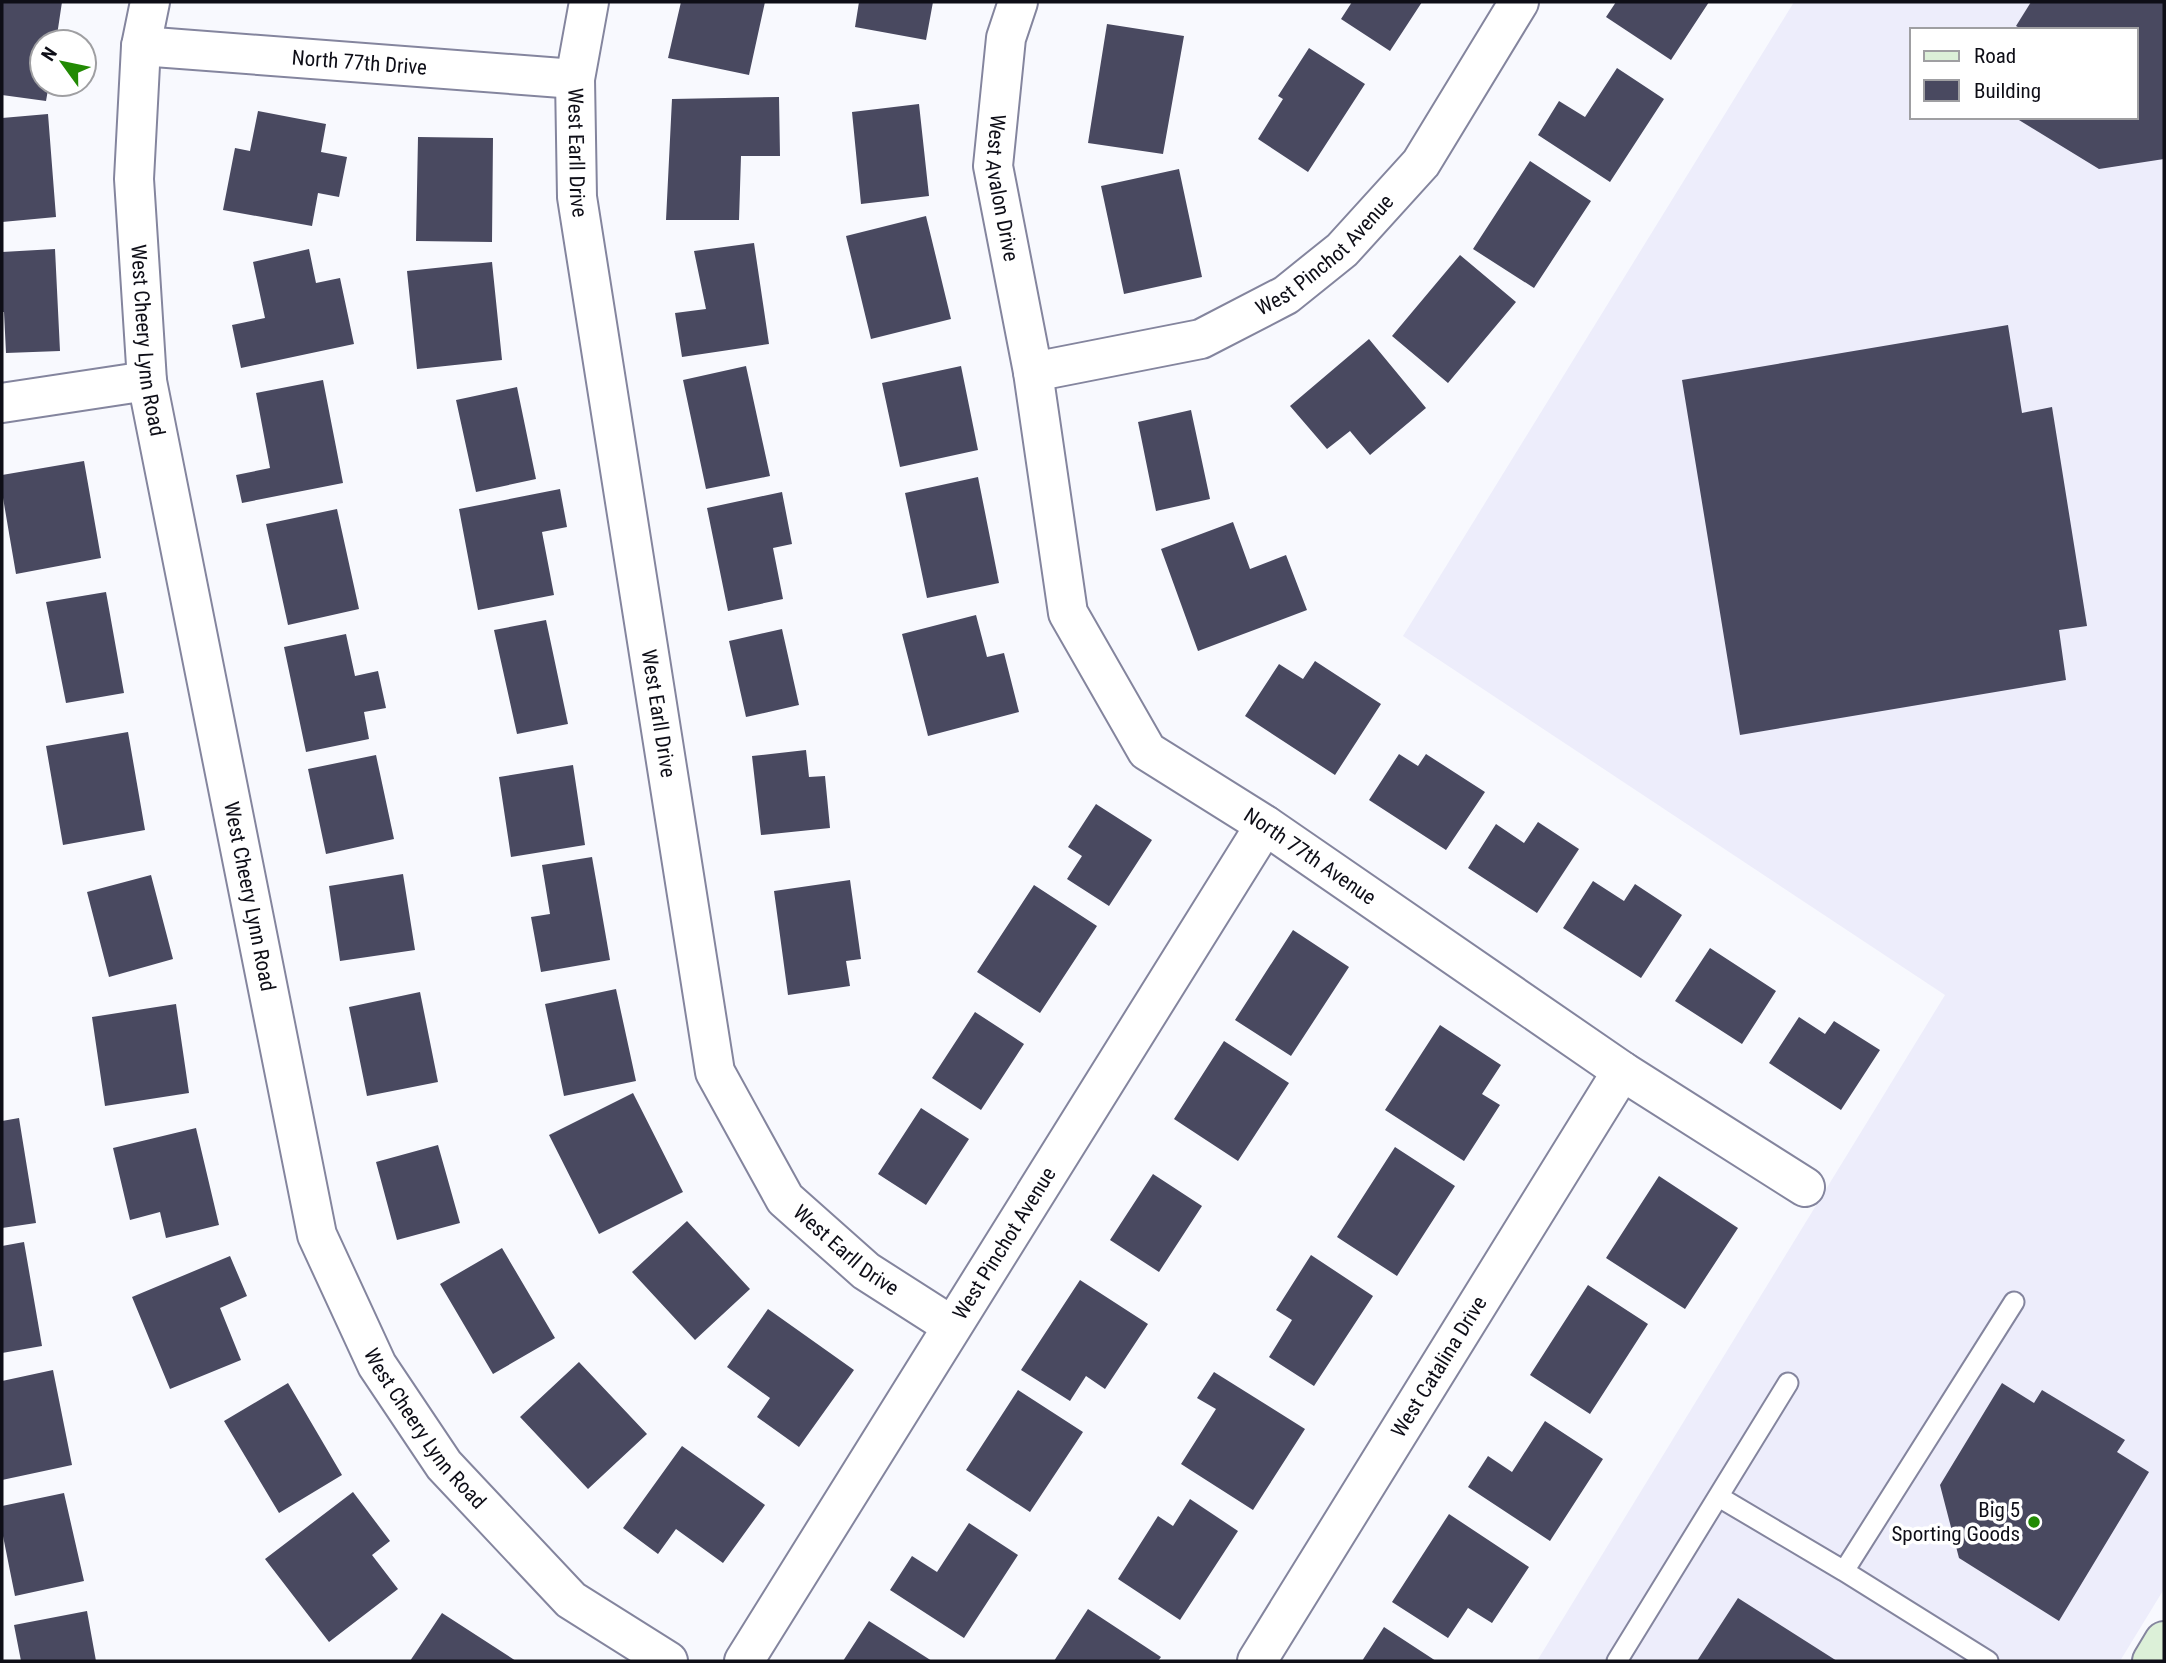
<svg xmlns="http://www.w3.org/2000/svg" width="2166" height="1663" font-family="'Roboto Condensed',sans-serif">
  <rect width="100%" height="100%" fill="#f8f9fe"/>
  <path fill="#ededfb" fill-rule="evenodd" d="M1794 2H2164V1589L2120 1661H1537L1945 995 1403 636ZM1912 30H2136V117H1912Z"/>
  <path fill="#494960" d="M2 2H62L56 42H42V84H49L46 101 2 95Z
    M681 2H765L749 75 668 58Z
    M859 2H933L926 40 855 27Z
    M1352 2H1422L1390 51 1341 19Z
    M1616 2H1709L1671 60 1606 17Z
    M2031 2H2164V159L2099 169 2014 117H2136V30H2023L2016 26Z
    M1107 24 1184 36 1163 154 1088 143Z
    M1309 48 1365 84 1308 172 1258 139 1283 99 1278 96Z
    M1617 68 1664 99 1610 182 1538 135 1559 101 1585 117Z
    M779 97 780 156H741L739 220H666L672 99Z
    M919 104 929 196 861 204 852 112Z
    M258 111 326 124 321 152 347 157 339 197 318 193 312 226 223 210 235 148 250 151Z
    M48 114 56 217 2 222V118Z
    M418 137 493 138 492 242 416 241Z
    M1530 161 1591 201 1534 288 1473 249Z
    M1179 169 1202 277 1124 294 1101 186Z
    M926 216 951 319 871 339 846 236Z
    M754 243 769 344 682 357 675 313 706 309 694 251Z
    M55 249 60 351 6 353 4 312H2V252Z
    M309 249 316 283 340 278 354 344 241 368 232 325 265 318 253 262Z
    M1460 255 1516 302 1448 383 1392 336Z
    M492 262 502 360 417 369 407 271Z
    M2008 325 2022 413 2052 407 2087 626 2059 630 2066 680 1740 735 1682 380Z
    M1369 339 1426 408 1370 455 1350 431 1327 449 1290 406Z
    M746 366 770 476 706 489 683 380Z
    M961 366 978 450 900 467 882 383Z
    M323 380 343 483 242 503 236 475 270 468 256 393Z
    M517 387 536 479 476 492 456 400Z
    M1191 410 1210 499 1156 511 1138 422Z
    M84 461 101 558 16 574 2 492V475Z
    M978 477 999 583 927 598 905 493Z
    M560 489 567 527 542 532 554 595 478 610 459 509Z
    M782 492 792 544 773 548 783 599 728 611 707 508Z
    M337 509 359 609 288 625 266 524Z
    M1233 522 1250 569 1286 555 1307 610 1198 651 1161 549Z
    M106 592 124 693 66 703 46 602Z
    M976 615 987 657 1004 653 1019 712 928 736 902 634Z
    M546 620 568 724 517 734 494 630Z
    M782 629 799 705 746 717 729 641Z
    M346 634 355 676 378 671 386 708 364 712 369 739 306 752 284 647Z
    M1315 661 1381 704 1335 775 1245 716 1279 664 1303 679Z
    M128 732 145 830 63 845 46 746Z
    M806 750 809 777 825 776 830 828 761 835 752 756Z
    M1399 754 1418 766 1426 754 1485 792 1446 850 1369 800Z
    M376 755 394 839 326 854 308 769Z
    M573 765 585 845 511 857 499 777Z
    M1096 804 1152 840 1109 906 1067 879 1082 856 1068 847Z
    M1538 822 1579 849 1537 913 1468 868 1496 824 1524 843Z
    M592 857 610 960 541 972 531 917 550 914 542 865Z
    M403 874 415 950 340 961 329 886Z
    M151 875 173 959 109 977 87 892Z
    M850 880 861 959 846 961 850 986 788 995 774 891Z
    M1593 881 1624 901 1635 884 1682 915 1641 978 1563 928Z
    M1034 885 1097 926 1040 1013 977 972Z
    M1293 930 1349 967 1291 1056 1235 1020Z
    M1710 948 1776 991 1742 1044 1675 1001Z
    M616 989 636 1081 564 1096 545 1004Z
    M420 992 438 1082 367 1096 349 1007Z
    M176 1004 189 1093 105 1106 92 1017Z
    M975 1012 1024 1044 981 1110 932 1078Z
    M1799 1017 1825 1034 1834 1021 1880 1050 1841 1110 1769 1063Z
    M1440 1025 1501 1065 1482 1094 1500 1105 1464 1161 1385 1110Z
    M1224 1041 1289 1083 1238 1161 1174 1119Z
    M633 1093 683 1192 599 1234 549 1135Z
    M921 1108 969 1139 926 1205 878 1174Z
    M19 1118 36 1223 2 1228V1121Z
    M196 1128 219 1225 166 1238 160 1212 130 1220 113 1148Z
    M438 1145 460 1223 397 1240 376 1162Z
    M1395 1147 1455 1186 1397 1276 1337 1237Z
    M1153 1174 1202 1206 1159 1272 1110 1240Z
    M1659 1176 1738 1228 1685 1309 1606 1258Z
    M687 1221 750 1289 695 1340 632 1272Z
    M24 1242 42 1346 2 1353V1246Z
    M502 1248 555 1338 493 1374 440 1284Z
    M1311 1255 1373 1296 1314 1386 1269 1357 1292 1320 1276 1310Z
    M230 1256 247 1296 220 1308 241 1360 170 1389 132 1297Z
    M1080 1280 1148 1324 1105 1389 1086 1376 1070 1401 1021 1370Z
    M1588 1285 1648 1324 1590 1414 1530 1375Z
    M768 1309 854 1370 799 1447 757 1417 770 1398 727 1367Z
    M579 1362 647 1434 588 1489 520 1417Z
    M53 1370 72 1465 2 1480V1381Z
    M1214 1372 1305 1429 1253 1510 1181 1464 1216 1409 1197 1398Z
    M288 1383 342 1475 279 1513 224 1421Z
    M2002 1383 2034 1403 2042 1390 2125 1440 2117 1452 2149 1472 2059 1621 1959 1558 1940 1485Z
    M1018 1390 1083 1432 1030 1512 966 1470Z
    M1545 1421 1603 1459 1550 1541 1468 1487 1488 1456 1512 1472Z
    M682 1446 765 1505 723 1563 676 1529 658 1554 623 1528Z
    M353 1492 390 1541 372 1555 398 1589 329 1642 265 1559Z
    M64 1493 84 1581 15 1596 2 1531V1506Z
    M1190 1499 1238 1531 1180 1620 1118 1579 1158 1516 1173 1526Z
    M1449 1514 1529 1567 1492 1623 1468 1608 1448 1638 1392 1602Z
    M969 1523 1018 1555 964 1638 890 1590 912 1556 937 1572Z
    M1738 1598 1837 1661H1697Z
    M1088 1609 1161 1657 1158 1661H1054Z
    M87 1611 96 1661H21L14 1625Z
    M442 1613 516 1661H410Z
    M869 1621 932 1661H843Z
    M1384 1627 1436 1661H1362Z"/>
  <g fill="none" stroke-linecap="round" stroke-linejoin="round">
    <g stroke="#84859e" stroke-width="23">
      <path id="service" d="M1719 1497 1844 1571 1988 1661
        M1844 1571 2014 1302
        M1617 1661 1788 1383"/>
    </g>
    <g stroke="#84859e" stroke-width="42">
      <g id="minor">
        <path id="s1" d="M150 2 141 46 134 179 147 381 317 1235 377 1365 444 1465 571 1600 668 1661"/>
        <path id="s2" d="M589 2 575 79 577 197 715 1072 785 1199 866 1271 952 1326"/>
        <path id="s3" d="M1018 2 1006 38 993 166 1033 372 1068 613 1147 751 1265 825 1622 1071 1805 1187"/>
        <path id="s4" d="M141 46 575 79"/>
        <path id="s5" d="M1033 372 1201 339 1286 295 1342 250 1421 163 1519 2"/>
        <path d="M2 403 147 381"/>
        <path id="s6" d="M744 1661 1265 825"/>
        <path id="s7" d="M1257 1661 1622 1071"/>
      </g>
    </g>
    <g stroke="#84859e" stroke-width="42">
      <path id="secondary" d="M2152 1661 2164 1641"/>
    </g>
    <use href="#service" stroke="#fff" stroke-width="19"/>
    <use href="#minor" stroke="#fff" stroke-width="38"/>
    <use href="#secondary" stroke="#dcf0d8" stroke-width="38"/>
  </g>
  <circle fill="#228a04" stroke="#fff" stroke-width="2.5" cx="2034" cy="1522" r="7"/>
  <g text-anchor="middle" stroke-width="7" stroke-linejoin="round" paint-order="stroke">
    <g font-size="21" fill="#0e0e17" stroke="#fff">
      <text dy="7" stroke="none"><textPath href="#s4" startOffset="219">North 77th Drive</textPath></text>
      <text dy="7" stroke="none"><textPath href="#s2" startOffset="152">West Earll Drive</textPath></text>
      <text dy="7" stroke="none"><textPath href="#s3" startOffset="189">West Avalon Drive</textPath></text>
      <text dy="7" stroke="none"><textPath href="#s5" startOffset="322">West Pinchot Avenue</textPath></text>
      <text dy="7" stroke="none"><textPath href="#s1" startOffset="340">West Cheery Lynn Road</textPath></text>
      <text dy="7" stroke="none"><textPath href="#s2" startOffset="719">West Earll Drive</textPath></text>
      <text dy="7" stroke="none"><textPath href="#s3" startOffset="973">North 77th Avenue</textPath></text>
      <text dy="7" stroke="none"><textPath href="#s1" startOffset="906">West Cheery Lynn Road</textPath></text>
      <text dy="7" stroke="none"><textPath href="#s6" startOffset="492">West Pinchot Avenue</textPath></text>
      <text dy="7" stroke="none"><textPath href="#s2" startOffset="1307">West Earll Drive</textPath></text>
      <text dy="7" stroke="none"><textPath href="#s7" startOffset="346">West Catalina Drive</textPath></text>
      <text dy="7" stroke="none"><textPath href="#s1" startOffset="1474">West Cheery Lynn Road</textPath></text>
    </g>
    <g font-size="21" fill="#0e0e17" stroke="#fff" text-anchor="end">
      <text x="2020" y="1517">Big 5<tspan x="2020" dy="24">Sporting Goods</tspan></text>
    </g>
  </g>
  <rect width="2166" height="1663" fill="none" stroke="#0e0e17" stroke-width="7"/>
  <rect x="1910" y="28" width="228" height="91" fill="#ffffff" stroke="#9f9fa2" stroke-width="2"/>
  <rect x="1924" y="51" width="35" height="10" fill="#dcf0d8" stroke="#9f9fa2" stroke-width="2"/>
  <text x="1974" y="63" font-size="21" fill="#0e0e17">Road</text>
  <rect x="1924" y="80" width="35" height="21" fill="#494960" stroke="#9f9fa2" stroke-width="2"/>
  <text x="1974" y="98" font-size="21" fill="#0e0e17">Building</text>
  <g transform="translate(63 63) rotate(303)"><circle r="33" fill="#ffffff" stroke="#9f9fa2" stroke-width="2"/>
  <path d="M0-5L12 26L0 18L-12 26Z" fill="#228a04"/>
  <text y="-10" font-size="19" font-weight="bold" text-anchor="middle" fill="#0e0e17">N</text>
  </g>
</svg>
